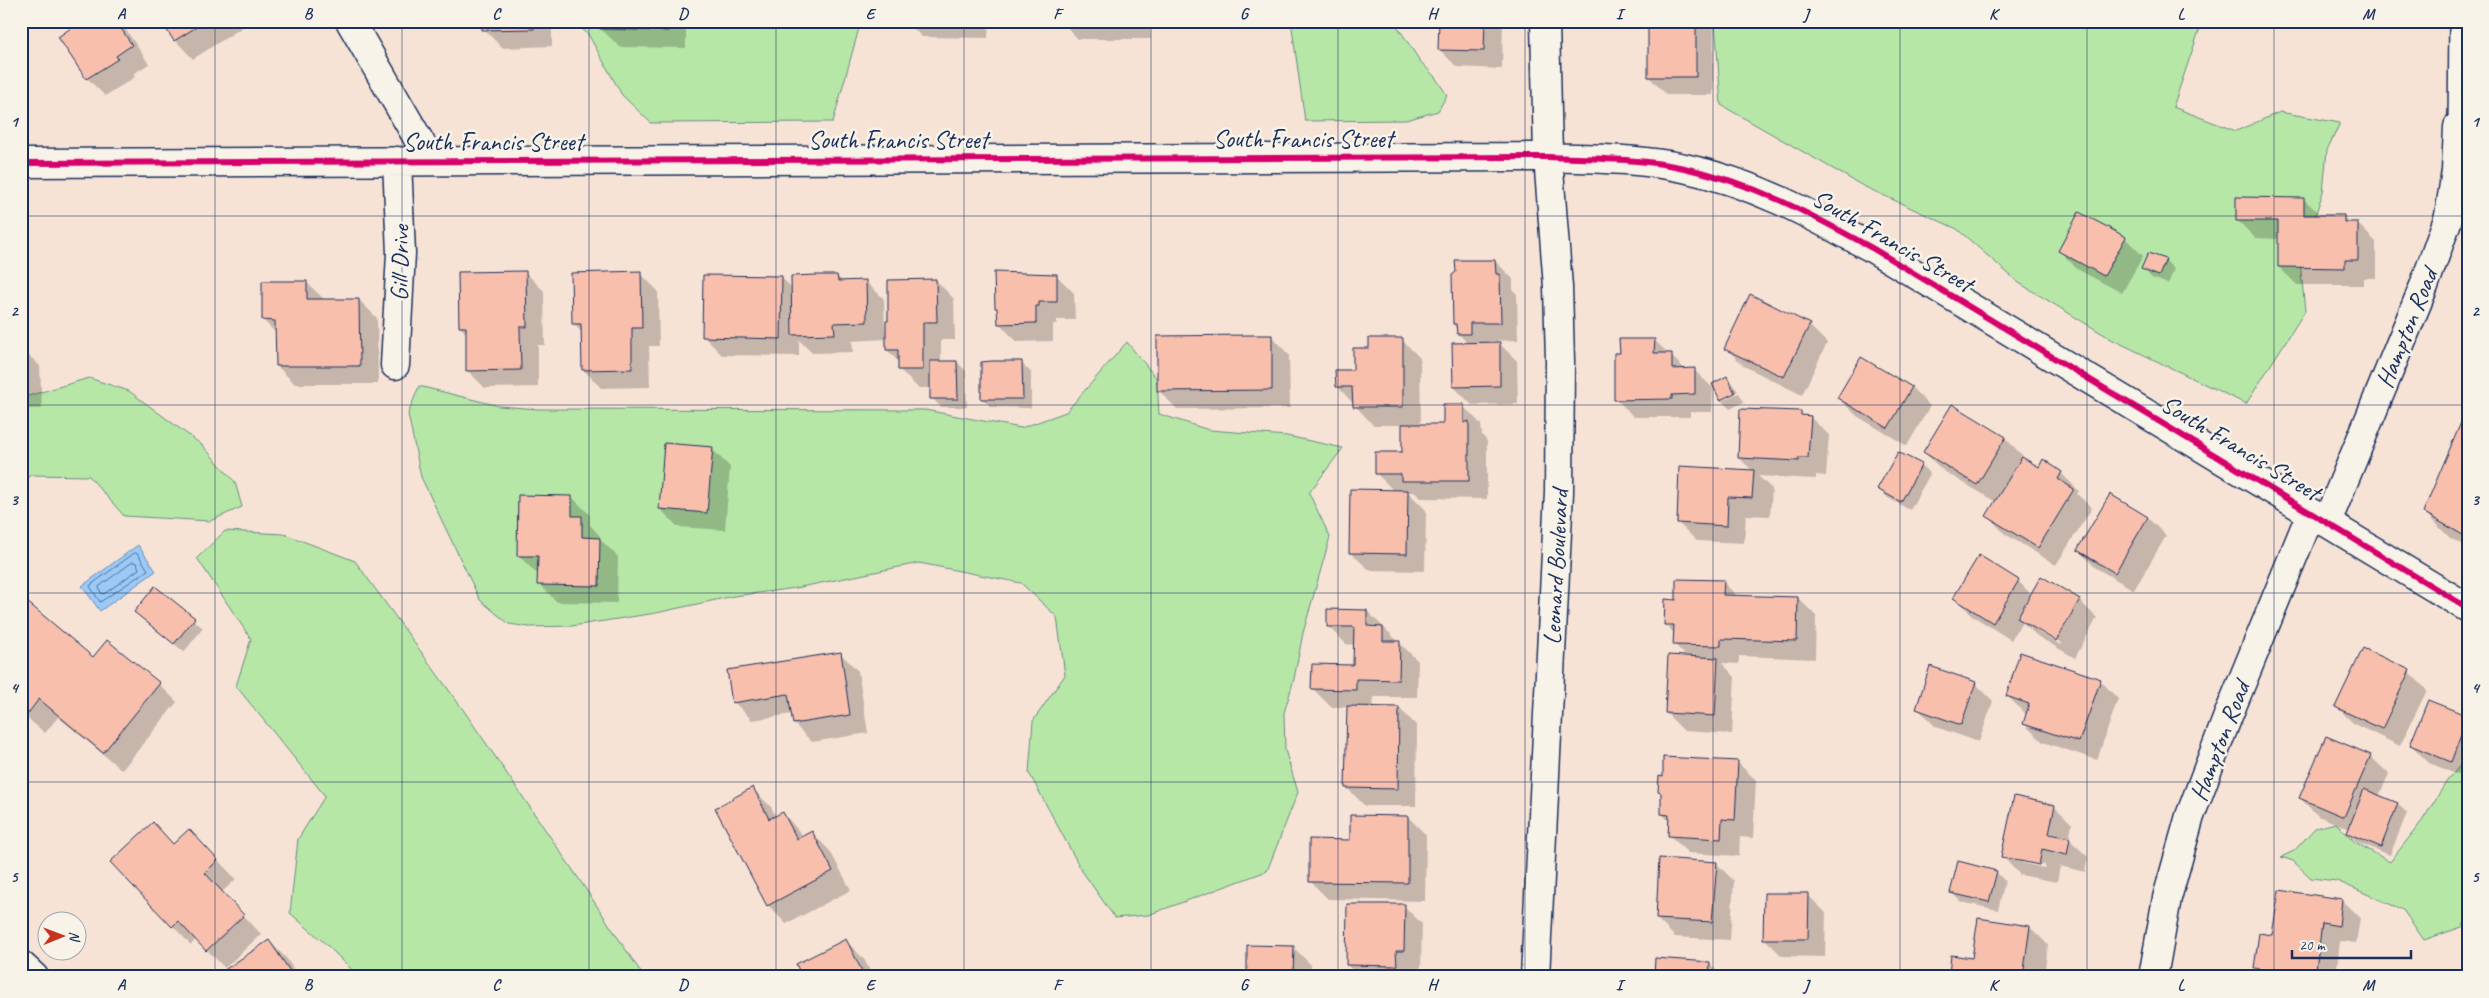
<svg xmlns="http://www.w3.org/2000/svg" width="2489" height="998" font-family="Caveat,sans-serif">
  <rect width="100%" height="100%" fill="#f7e3d6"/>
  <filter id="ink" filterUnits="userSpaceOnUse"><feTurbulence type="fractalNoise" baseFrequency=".02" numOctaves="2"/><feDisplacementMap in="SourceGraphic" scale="10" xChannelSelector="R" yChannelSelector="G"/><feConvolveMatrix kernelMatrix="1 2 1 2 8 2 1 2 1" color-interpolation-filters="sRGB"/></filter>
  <g filter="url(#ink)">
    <path fill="#b6e7a7" stroke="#688b82" d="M572 21H861L833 122 651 123 622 95 588 34Z
      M1291 21H1394L1420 61 1435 77 1447 95 1438 111 1406 120 1305 121Z
      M1715 21H2383L2200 28 2173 107 2236 131 2280 112 2340 123 2327 150 2323 192 2300 261 2305 311 2246 404 2113 340 2019 283 1957 229 1863 186 1721 105Z
      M1127 342 1157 379 1159 414 1209 430 1287 436 1343 448 1309 493 1330 537 1303 633 1294 679 1284 713 1285 750 1298 792 1267 871 1148 915 1115 918 1082 871 1029 773 1033 721 1065 675 1057 617 1021 583 919 563 796 588 734 596 656 613 572 626 529 627 509 624 480 600 421 477 408 414 419 386 499 406 538 409 925 410 1021 428 1066 412Z
      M89 378 129 391 202 445 235 482 242 507 210 521 124 516 89 476 30 475 21 487V398Z
      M225 531 284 534 355 561 464 711 579 879 644 977H359L327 945 290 913 298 839 325 796 236 686 251 639 197 558Z
      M2468 756V918L2462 927 2424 940 2403 910 2337 881 2311 878 2293 861 2281 857 2294 851 2315 828 2336 823 2355 842 2390 862 2422 821 2447 781Z"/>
    <path fill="#9bcaf7" stroke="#688cba" d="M138 545 156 571 100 611 82 586Z"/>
    <path fill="#0003" fill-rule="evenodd" d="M83 21H120L149 64 133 74 135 77 105 96 87 78Z
      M163 21H248L249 23 193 59 175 40Z
      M483 21H552V46L502 48 484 29Z
      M601 21H680L686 27V48L620 47 601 29Z
      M746 21H799V30H754Z
      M906 21H989L988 38 922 37Z
      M1061 21H1150L1151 39H1078Z
      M1440 21H1503L1502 69 1457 67 1439 49Z
      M1649 21H1714L1713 95H1667L1649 77Z
      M2304 199 2321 216H2343L2350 223H2357L2376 242V278H2363V285H2297L2279 267V239L2255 238 2237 220Z
      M2125 238 2143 256 2122 293 2077 269 2059 250Z
      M2165 260 2174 269 2168 284 2152 278 2143 269Z
      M1495 261 1513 279V290L1517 294 1518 340 1488 341V344L1499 343 1517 361 1518 404 1472 405 1454 387 1468 344 1458 333 1454 324Z
      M526 273 544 291 545 345H538V387L485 388 467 370V334L460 327Z
      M640 273 658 291 659 346H649L650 387 601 388 583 369 582 333 574 324Z
      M1056 275 1074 293 1075 320H1057V324H1053V341L1017 342 999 323V310L996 308Z
      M837 276 843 282 865 281 884 299 885 331 936 280 954 299 955 340H941V362H957L966 371 967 407H941L932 398V388H918L900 370 899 362 887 350V339L852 341 853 352 812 353 799 340V356L722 355 704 337 782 278 792 288Z
      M306 282 325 300H359L377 318 378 384H295L277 366 276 333 263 320Z
      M1809 325 1827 343 1802 395 1744 366 1726 348Z
      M1271 336 1289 355 1290 408 1177 409 1159 391Z
      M1402 340 1420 358 1421 425H1444L1463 406 1481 424 1482 435 1487 441V499L1421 498 1414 492H1408L1426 510 1425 571 1369 570 1350 552 1394 491 1377 474 1403 453 1404 425H1373L1337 386 1355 372 1371 349Z
      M1654 340 1686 370H1694L1713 388 1712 412H1690V417H1634L1616 399Z
      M21 348 40 366 42 409H21Z
      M1862 358 1912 388 1930 406 1907 446 1857 416 1838 398Z
      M1021 363 1031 372V408L991 407 982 398Z
      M1727 378 1738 391 1723 398V400L1739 393 1744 402 1730 409 1721 400 1714 384Z
      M1952 406 2005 438 2023 456 2022 458 2039 469 2061 473 2079 491 2077 494 2092 508 2056 565 2005 534 1987 515 1996 502 1942 470 1924 452Z
      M2468 410V548L2450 538 2424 512Z
      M1800 413 1805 417H1810L1829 435 1826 476 1816 475V479L1758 476 1772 489 1770 516 1746 515 1744 543 1697 541 1678 523 1753 471 1739 458Z
      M712 449 730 467 725 530 678 527 660 509Z
      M1921 465 1930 474 1910 510 1888 498 1879 489Z
      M2110 496 2148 518 2166 536 2134 590 2096 568 2078 550Z
      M572 497 590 515V525L600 536V539L618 557 617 603 557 602 539 584V574L536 573 518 555Z
      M2018 581 2032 595 2079 600 2097 618 2075 658 2037 636 2022 622 2011 640 1973 616 1955 598ZM2038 629 2062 643 2061 645 2038 632Z
      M1723 582 1738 597 1798 598 1816 616 1815 659 1739 656V664L1722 663 1735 677 1732 734 1684 731 1666 713 1687 657 1675 645V634L1665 624 1677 601Z
      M155 588 203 628 184 652 136 612Z
      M21 608 93 659 107 642 159 684 177 702 122 770 58 717 45 733 21 713Z
      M1367 611 1418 661 1417 697H1374L1373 708H1399L1417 726 1416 806H1365L1347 788 1348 707H1331L1313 689 1354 666 1355 645 1346 644 1328 626Z
      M840 653 858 671 868 733 812 742 794 724 792 714 752 720 734 702Z
      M2409 672 2427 690 2400 746 2354 724 2336 706Z
      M2100 680 2118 699 2097 760 2043 742 2024 724 2027 715 2007 696Z
      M1975 683 1993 701 1979 742 1936 727 1918 709Z
      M2429 701 2468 717V779L2429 763 2411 745Z
      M2370 756 2389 774 2379 796 2398 804 2407 813 2390 855 2357 842 2348 833 2350 829 2318 816 2300 798Z
      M1737 762 1756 780 1753 838 1740 837 1739 856 1688 853 1669 835 1670 822 1662 814Z
      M753 789 771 807 776 817 783 813 804 837 812 833 830 851 851 890 786 924 768 905Z
      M2054 806 2072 824 2069 839 2088 857 2085 872 2060 866 2057 882 2020 875 2002 856ZM2022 860 2045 865 2044 868 2022 863Z
      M1408 817 1426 835 1425 901 1328 899 1310 881 1351 841Z
      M153 824 174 845 207 849 236 879 222 892 261 934 225 968 196 939 191 945 112 862Z
      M1716 863 1734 881 1730 940 1675 937 1657 919Z
      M1996 872 2005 881 1998 910 1961 902 1952 893Z
      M1808 895 1826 913 1825 957 1782 956 1764 938Z
      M2341 900 2360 918 2356 943 2340 941 2336 977H2265L2256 967 2273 936Z
      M1404 906 1422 924 1421 968 1414 969V977H1359L1347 965Z
      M1979 920 2030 927 2048 945 2044 977H1954L1950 973 1973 960Z
      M269 941 287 959 298 977H216Z
      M846 941 864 959 873 977H803Z
      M1293 947 1311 965V977H1248Z
      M1709 963 1723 977H1655Z"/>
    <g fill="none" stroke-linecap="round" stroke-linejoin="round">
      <path stroke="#4e6d9b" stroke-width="1" d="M135 553 138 554 148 570 100 602 90 586Z
        M133 562 137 563 139 569 104 594 101 593 99 587Z"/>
    </g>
    <path fill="#f8bfad" stroke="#1b2f5e" d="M81 21H116L132 45 116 56 118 59 86 79 58 37Z
      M161 21H206L174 41Z
      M482 21H534V29L482 30Z
      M600 21H668V31L600 29Z
      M1439 21H1485L1484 51 1438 50Z
      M1648 21H1696V77H1648Z
      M2236 197 2304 198V215H2344V222H2358V260H2345V268L2278 267V221H2236Z
      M2079 212 2126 237 2104 276 2058 251Z
      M2148 253 2166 259 2159 276 2141 269Z
      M1455 260H1495L1496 274H1500L1501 323H1470V334H1457L1456 324H1453L1452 275 1456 272Z
      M526 271 527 327H520L521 370 466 371V327H459L458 272Z
      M641 271 642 328H632V369L582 370 581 324H572L571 273Z
      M994 272 1057 274V302H1039V306H1036V323L998 324 997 308H995Z
      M703 275 782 276 781 339 702 337Z
      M816 275H837L838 281 866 280 867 322 834 323 835 334 792 335 791 276Z
      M936 279 937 322H923V370H898V350H886V321H888V280Z
      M262 281H307V299H359L360 366H276L275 321 262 320Z
      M1750 294 1810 324 1784 377 1724 349Z
      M1251 335H1272V390L1157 391V336Z
      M1369 338H1403V407H1353L1352 387H1336L1335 370H1353V348H1369Z
      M1619 339H1655L1654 353H1672V369L1695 368V394L1672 395V399L1614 400V353H1620Z
      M1500 342V386L1453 387 1452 343Z
      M21 346H22L24 391H21Z
      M1861 357 1912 387 1888 428 1837 398Z
      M930 361H957L958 399H930Z
      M992 361H1022L1023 399H981V362Z
      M1727 376 1735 393 1720 400 1712 384Z
      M1443 404H1464V423L1469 421V481H1401V474H1375V452H1402V424H1443Z
      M1952 404 2006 437 1977 485 1923 452Z
      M2468 406V538L2423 512Z
      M1740 409 1801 411V415L1811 416 1808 458H1798L1799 461 1738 458Z
      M664 443 713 447 707 513 659 509Z
      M1898 452 1922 464 1901 502 1877 489Z
      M2022 457 2039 467 2043 459 2062 472 2058 479 2074 489 2038 548 1986 516Z
      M1679 466 1754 470 1752 498 1728 497 1727 526 1677 523Z
      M1350 489 1408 490 1407 554 1349 553Z
      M2110 494 2148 517 2115 573 2077 550Z
      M518 495 572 496V516H582V537L600 538 599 586 537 585 538 556H517Z
      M1979 555 2019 580 1993 623 1953 598Z
      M2041 576 2080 599 2056 641 2017 618Z
      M1676 579 1724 580 1723 595 1798 597 1797 641 1721 639V646L1673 645 1674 625H1664L1665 599 1676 600Z
      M155 586 195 618 174 644 134 612Z
      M26 601 93 657 107 640 160 683 103 753 39 699 26 716 21 711V606Z
      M1327 609 1367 610V626L1383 627V641H1400L1399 680 1356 679V690L1311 689 1312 664 1353 665 1354 627H1327Z
      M2363 648 2410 670 2382 729 2335 707Z
      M841 652 850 715 793 724 788 694 732 703 727 670Z
      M2020 652 2101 679 2079 742 2023 724 2029 704 2006 696Z
      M1668 655 1718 658 1715 716 1665 713Z
      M1930 666 1976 682 1961 725 1916 709Z
      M2428 700 2468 716 2451 762 2410 745Z
      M1347 706 1399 707 1398 789 1345 788Z
      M2326 736 2371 755 2344 817 2299 798Z
      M1663 757 1738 761 1735 820 1722 819 1721 839 1668 836 1669 815 1661 814V793L1658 792 1659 776 1663 777Z
      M753 787 769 819 783 812 797 839 812 831 833 871 767 906 715 808Z
      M2364 789 2398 803 2381 847 2347 833Z
      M2014 796 2055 805 2049 834 2070 838 2067 855 2042 849 2039 865 2001 857Z
      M1350 815 1408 816V883L1309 882V839L1350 840Z
      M153 822 173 844 189 829 218 860 205 873 244 915 206 951 178 921 172 927 110 862Z
      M1659 858 1717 862 1712 922 1656 919Z
      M1958 861 1997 871 1989 902 1950 893Z
      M2279 890 2342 899 2339 926 2322 923 2315 977 2264 976 2265 970 2254 968 2259 933 2272 935Z
      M1764 893H1809L1808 939H1763Z
      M1347 904H1405L1404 951H1396L1397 966 1346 965Z
      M1978 918 2030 926 2023 977H1969L1949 974 1951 955 1972 958Z
      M846 939 865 977H802L796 964Z
      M269 940 294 977H214Z
      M1247 945 1294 946 1293 977H1247Z
      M1655 958 1710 962 1709 977H1654Z"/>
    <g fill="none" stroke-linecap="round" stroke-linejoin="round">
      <g stroke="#1b2f5e" stroke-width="22">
        <path id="service" d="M2458 127 2459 21"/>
      </g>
      <g stroke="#1b2f5e" stroke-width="31">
        <path id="minor" d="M350 21 431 161
          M21 163 1548 157C1593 159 1639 158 1684 168 1754 183 1810 214 1872 248L2468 608
          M395 365 401 253 397 161
          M2327 522 2424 286 2449 216 2456 171 2458 127
          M21 965 34 977
          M1535 977 1559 492 1560 361 1558 287 1548 157 1545 21
          M2153 977 2167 898 2190 816 2228 716 2311 513"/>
      </g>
      <use href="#service" stroke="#f7f3e8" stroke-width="19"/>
      <use href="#minor" stroke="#f7f3e8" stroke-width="28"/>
      <g stroke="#f7f3e8" stroke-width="9">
        <path id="cycleway" d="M21 163 1548 157C1593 159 1639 158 1684 168 1754 183 1810 214 1872 248L2468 608"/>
      </g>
      <use href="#cycleway" stroke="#d6006c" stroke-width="6"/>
    </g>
  </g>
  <path fill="none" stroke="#1b2f5e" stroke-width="1" stroke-opacity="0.55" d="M215 21V977M402 21V977M589 21V977M776 21V977M964 21V977M1151 21V977M1338 21V977M1525 21V977M1713 21V977M1900 21V977M2087 21V977M2274 21V977M21 216H2468M21 405H2468M21 593H2468M21 782H2468"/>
  <g text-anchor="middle" stroke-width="5" stroke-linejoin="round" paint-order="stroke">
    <g font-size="25" fill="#1b2f5e" stroke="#f7f3e8">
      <text x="1303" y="147">South Francis Street</text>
      <text x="898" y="148">South Francis Street</text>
      <text x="493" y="150">South Francis Street</text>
      <text transform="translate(1893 240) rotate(30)" y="9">South Francis Street</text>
      <text transform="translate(399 263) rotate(-89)" y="9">Gill Drive</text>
      <text transform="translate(2406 328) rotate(-68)" y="9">Hampton Road</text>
      <text transform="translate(2241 447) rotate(31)" y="9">South Francis Street</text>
      <text transform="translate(1555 567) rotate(-87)" y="9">Leonard Boulevard</text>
      <text transform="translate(2219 741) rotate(-69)" y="9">Hampton Road</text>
    </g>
  </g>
  <rect width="2489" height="998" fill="none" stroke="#f7f3e8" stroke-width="55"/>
  <g transform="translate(62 936) rotate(89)"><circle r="24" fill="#f7f3e8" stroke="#9fa5b1"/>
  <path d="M0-4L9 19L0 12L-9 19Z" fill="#c8321e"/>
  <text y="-8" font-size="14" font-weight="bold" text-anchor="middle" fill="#1b2f5e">N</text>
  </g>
  <path d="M2292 950v8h119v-8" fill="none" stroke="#1b2f5e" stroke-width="2.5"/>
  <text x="2299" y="950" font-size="15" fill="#1b2f5e" stroke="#f7f3e8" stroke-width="4" paint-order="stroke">20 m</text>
  <rect x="28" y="28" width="2434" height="942" fill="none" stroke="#1b2f5e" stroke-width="2"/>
  <g font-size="16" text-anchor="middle" font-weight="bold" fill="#1b2f5e">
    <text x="121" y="19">A</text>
    <text x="308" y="19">B</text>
    <text x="496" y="19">C</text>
    <text x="683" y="19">D</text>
    <text x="870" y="19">E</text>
    <text x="1057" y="19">F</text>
    <text x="1244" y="19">G</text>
    <text x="1432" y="19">H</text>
    <text x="1619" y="19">I</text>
    <text x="1806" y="19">J</text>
    <text x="1993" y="19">K</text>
    <text x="2181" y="19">L</text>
    <text x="2368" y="19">M</text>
    <text x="14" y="127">1</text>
    <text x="2475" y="127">1</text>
    <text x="14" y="316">2</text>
    <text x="2475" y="316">2</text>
    <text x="14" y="505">3</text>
    <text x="2475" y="505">3</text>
    <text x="14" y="693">4</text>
    <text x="2475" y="693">4</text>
    <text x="14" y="882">5</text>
    <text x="2475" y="882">5</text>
    <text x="121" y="990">A</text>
    <text x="308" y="990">B</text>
    <text x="496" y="990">C</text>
    <text x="683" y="990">D</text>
    <text x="870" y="990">E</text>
    <text x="1057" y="990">F</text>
    <text x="1244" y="990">G</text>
    <text x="1432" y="990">H</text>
    <text x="1619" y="990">I</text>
    <text x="1806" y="990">J</text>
    <text x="1993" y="990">K</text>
    <text x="2181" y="990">L</text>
    <text x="2368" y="990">M</text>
  </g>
</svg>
